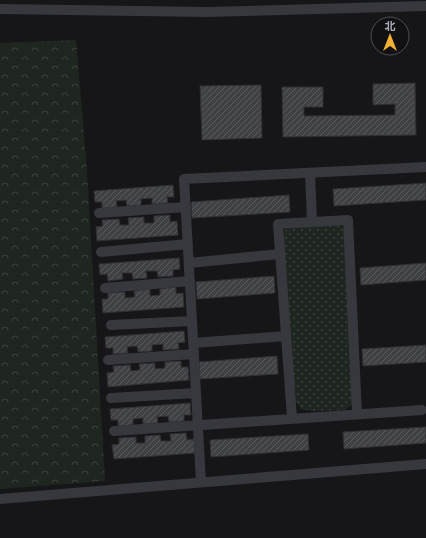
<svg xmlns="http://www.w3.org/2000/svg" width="426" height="538" font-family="'Archivo Narrow','Noto Sans SC',sans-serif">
  <defs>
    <pattern id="grass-dots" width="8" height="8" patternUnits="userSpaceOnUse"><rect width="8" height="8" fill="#1e261f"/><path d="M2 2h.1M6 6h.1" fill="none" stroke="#3c433d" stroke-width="1.8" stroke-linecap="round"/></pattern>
    <pattern id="park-crowns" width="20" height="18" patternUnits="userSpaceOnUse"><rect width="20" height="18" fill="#1e261f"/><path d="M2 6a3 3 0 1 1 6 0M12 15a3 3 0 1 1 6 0" fill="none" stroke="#3c433d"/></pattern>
    <pattern id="building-hatch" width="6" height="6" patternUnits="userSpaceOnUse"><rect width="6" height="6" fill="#404145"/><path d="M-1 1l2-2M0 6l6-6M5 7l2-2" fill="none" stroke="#595a5e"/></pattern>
  </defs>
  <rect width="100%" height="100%" fill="#161618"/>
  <path fill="url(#grass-dots)" d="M341 225 345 231 352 404 345 410 311 411 301 409 294 399 283 236 285 230 292 227Z"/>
  <path fill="url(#park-crowns)" d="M76 40 87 172 105 481 0 489V43Z"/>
  <path fill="url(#building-hatch)" stroke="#303034" d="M415 83 416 135 283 137 282 87H323V107H304V116L395 115V104L373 105V84Z
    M261 85 262 138 202 140 200 86Z
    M426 183V200L334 206 333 189Z
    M173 185 174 197H167L168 203 152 204V198L141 199V205L127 206 126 200 116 201 117 207 102 208V202H95L94 191Z
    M289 195 290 212 192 218 191 202Z
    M170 215V222L177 221 178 235 97 241 96 227 103 226 102 220 119 219 120 225H129L128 218 144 217V223H154V216Z
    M179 258 180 269 173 270V276L158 277 157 271H146L147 278 133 279 132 273H122L123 279 108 281 107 274 100 275 99 264Z
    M426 263V280L361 285 360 268Z
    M274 276 275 293 197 299 196 282Z
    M176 287V294L183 293 184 307 103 313 102 299H108V293L125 292V298L135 297 134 291 150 289V296L160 295V289Z
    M184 331 185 342 178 343 179 349 163 350V344L152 345V351L138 352 137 346 127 347 128 353 113 354V348H106L105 337Z
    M426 345V362L363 366 362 349Z
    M277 356 278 374 200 379 199 362Z
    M181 361V367H188L189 380 108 387 107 373 114 372 113 366 130 365 131 371 140 370 139 364 155 363V369L165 368V362Z
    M190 403 191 415H184V421L169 422 168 416 157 417 158 423 143 424V418L133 419V425L118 426V420H111L110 409Z
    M426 427V443L344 449 343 432Z
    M186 433 187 440 194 439 195 453 114 459 112 445 119 444V438L136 437V443H145V436L160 435 161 441H171L170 434Z
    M308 434 309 450 211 457 210 440Z"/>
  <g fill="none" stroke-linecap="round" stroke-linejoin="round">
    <path stroke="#37383d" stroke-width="10" d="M0 9 207 12 426 6
      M310 173 312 221
      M99 213 186 207
      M101 252 188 244
      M189 263 280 254
      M105 288 190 281
      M111 325 192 321
      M193 343 286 336
      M108 360 194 354
      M111 398 196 393
      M292 418 278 224 348 220 357 414
      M114 431 422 410
      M201 482 184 179 426 167
      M0 499 426 464"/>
  </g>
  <g transform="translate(390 36)"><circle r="19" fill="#111113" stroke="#4d4f55"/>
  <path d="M0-3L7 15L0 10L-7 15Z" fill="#f2b134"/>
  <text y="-6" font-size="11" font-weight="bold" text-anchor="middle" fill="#a8adb8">北</text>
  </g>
</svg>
